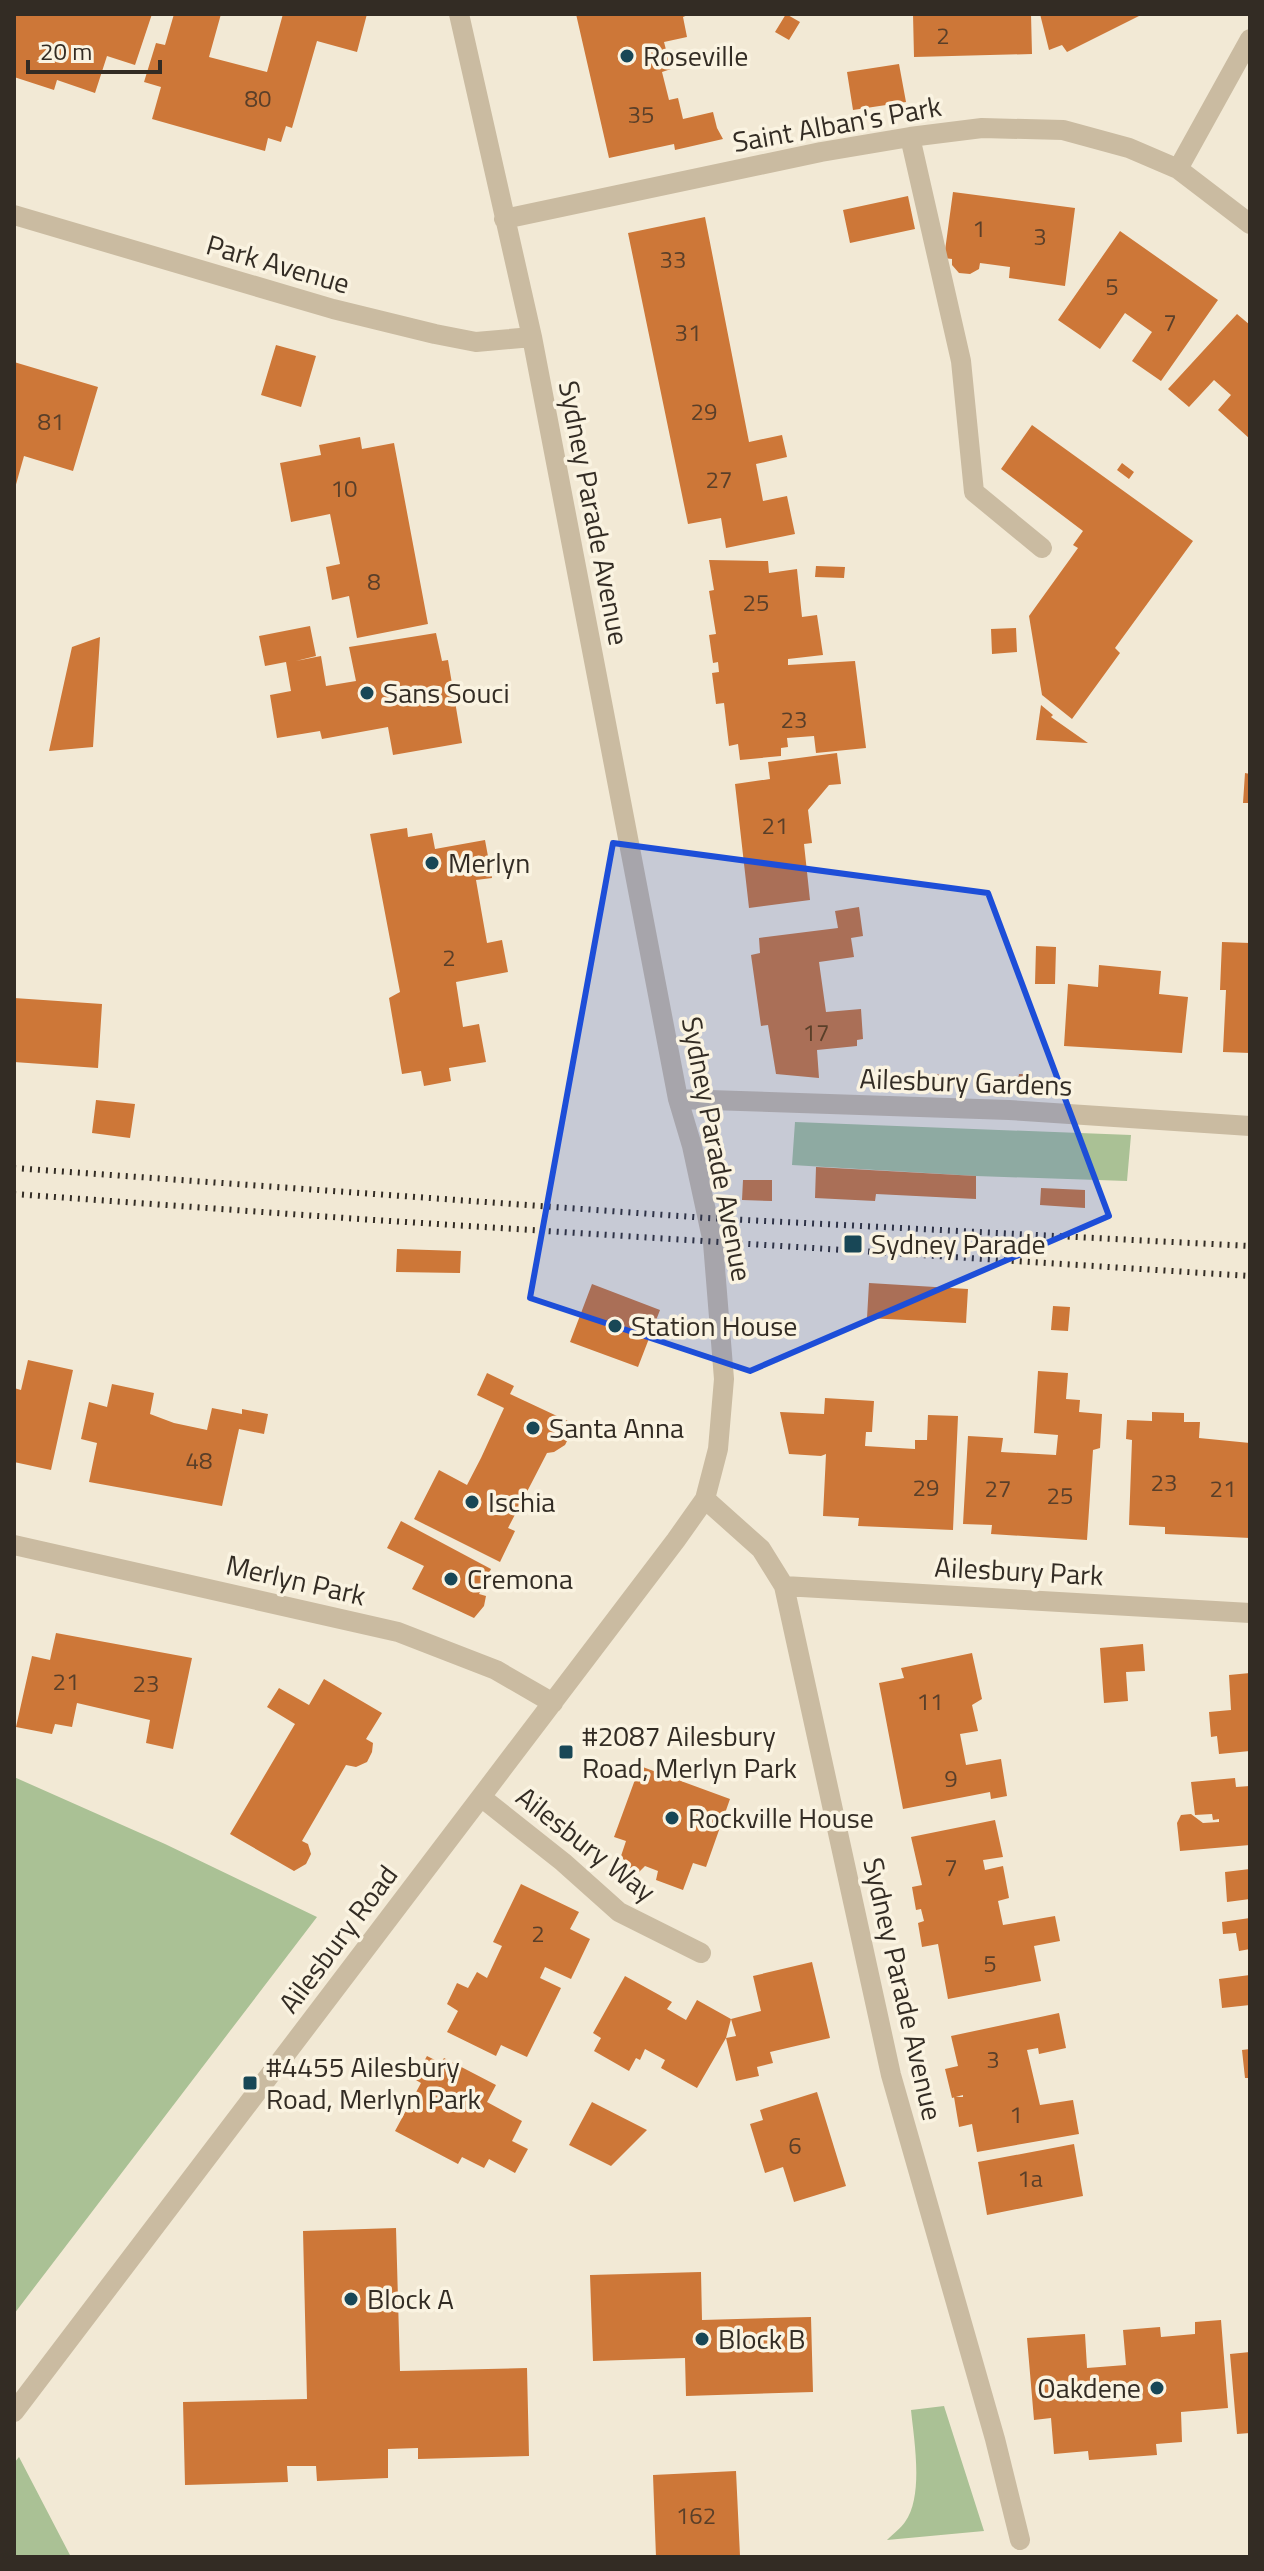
<svg xmlns="http://www.w3.org/2000/svg" width="1264" height="2571" font-family="'Titillium Web',sans-serif">
  <rect width="100%" height="100%" fill="#f2e9d5"/>
  <path fill="#aac195" d="M795 1122 1131 1135 1127 1181 976 1176 792 1165Z
    M14 1777 165 1844 317 1917 14 2314Z
    M944 2406 984 2531 887 2540C893 2534 901 2528 905 2522 924 2496 914 2440 911 2410Z
    M19 2457 71 2557H14V2463Z"/>
  <path fill="#cd7738" d="M14 14H152L135 65 107 56 95 93 57 80 54 90 14 77Z
    M174 14H221L209 57 267 72 283 14H367L357 52 317 41 292 128 286 126 281 142 268 138 265 151 152 119 161 87 144 82 156 43 165 45Z
    M576 14H690L683 17 687 37 664 42 671 69 662 72 669 100 678 98 683 119 713 112 717 128 723 139 675 150 674 144 609 158Z
    M786 14 800 22 789 40 775 32Z
    M913 14H1031L1032 54 914 57Z
    M1040 14H1143L1067 52 1062 45 1049 50Z
    M899 64 906 102 853 110 847 72Z
    M953 192 1075 208 1065 286 1009 278 1010 267 980 263 979 269 970 274 959 273 952 265V259L944 258Z
    M908 196 915 229 850 243 843 210Z
    M705 217 749 442 782 435 787 457 756 464 763 501 787 496 795 534 726 548 721 518 688 524 628 233Z
    M1120 231 1218 300 1161 381 1132 361 1152 332 1125 313 1100 349 1058 320Z
    M1237 314 1250 325V439L1218 410 1231 395 1214 380 1189 407 1168 389Z
    M276 345 316 356 301 407 261 395Z
    M14 362 98 387 73 471 24 456 15 488Z
    M1032 425 1193 541 1115 648 1120 653 1072 719 1042 695 1029 616 1078 548 1073 545 1083 531 1001 469Z
    M360 437 362 449 394 443 428 624 357 638 349 596 332 600 326 567 340 564 330 514 291 522 280 463 321 455 319 445Z
    M1122 463 1134 472 1129 479 1117 470Z
    M709 560 768 561 769 573 797 569 802 617 817 615 823 655 788 659V665L855 661 866 748 816 753 814 736 787 738 788 747 781 748V756L740 760 738 744 729 746 724 703 716 704 712 673 719 672 718 662 713 663 709 635 716 634 709 591 714 590Z
    M816 566 845 567 844 578 815 577Z
    M310 626 316 656 296 661 321 656 326 686 356 681 349 647 436 633 442 661 448 660 462 743 393 755 388 727 322 739 320 731 277 738 270 695 291 691 286 662 265 666 259 636Z
    M1016 628 1017 652 992 654 991 629Z
    M100 637 93 747 49 751 72 647Z
    M1041 705 1053 715 1051 717 1088 743 1036 740Z
    M837 753 841 784 829 785 808 810 812 843 804 844 810 900 749 908 735 784 770 779 768 762Z
    M1245 773 1250 774V803H1243Z
    M407 828 408 837 432 833 435 849 485 840 492 878 476 880 481 909 487 943 502 940 508 972 456 982 463 1027 479 1024 486 1062 449 1068 451 1081 424 1086 421 1071 402 1074 389 998 400 992 370 834Z
    M859 907 863 936 851 938 854 957 819 962 826 1012 861 1009 863 1039 857 1040V1046L817 1050 819 1078 776 1074 768 1025 761 1026 751 955 760 953 759 938 838 928 835 911Z
    M1222 942 1250 943V1053L1223 1052 1226 990H1220Z
    M1036 946 1056 947 1055 984H1035Z
    M1099 965 1161 971 1159 994 1188 997 1182 1053 1064 1046 1068 984 1098 987Z
    M14 998 102 1004 98 1068 14 1062Z
    M933 1074 948 1075V1082H932Z
    M1019 1074H1028L1026 1088 1017 1087Z
    M96 1100 135 1104 130 1138 92 1133Z
    M816 1167 976 1176V1199L876 1194 875 1201 815 1198Z
    M743 1180H772V1201L742 1200Z
    M1041 1188 1085 1190V1208L1040 1205Z
    M397 1249 461 1251 460 1273 396 1272Z
    M869 1283 968 1289 966 1323 867 1318Z
    M592 1284 660 1310 638 1367 570 1342Z
    M1053 1306 1070 1307 1068 1331 1051 1330Z
    M28 1360 73 1370 51 1470 14 1462V1388L21 1390Z
    M1038 1371 1068 1373 1066 1399 1080 1400 1079 1412 1102 1414 1100 1448 1093 1450 1087 1540 991 1534 992 1525 963 1524 968 1436 1003 1438 1001 1452 1056 1455 1058 1435 1034 1433Z
    M487 1373 514 1386 510 1394 572 1423 571 1433 565 1445 554 1452 547 1453 531 1484 508 1528 515 1531 500 1562 414 1519 439 1470 467 1485 481 1458 504 1408 477 1395Z
    M112 1384 154 1393 150 1414 174 1423 207 1430 212 1408 242 1414V1409L268 1414 264 1434 239 1429 222 1506 89 1482 97 1443 81 1439 89 1402 107 1407Z
    M825 1398 874 1401 872 1432H866L865 1446 915 1449V1440H927L928 1415 958 1416 953 1530 858 1526 859 1518 823 1516 826 1454 821 1456 789 1454 780 1412 824 1414Z
    M1152 1412 1184 1413V1422H1200L1199 1438 1250 1443V1538L1165 1534V1527L1129 1525 1132 1440 1126 1439 1127 1420 1152 1421Z
    M401 1521 491 1569 479 1594 486 1596 484 1606 474 1618 412 1589 424 1566 387 1548Z
    M56 1633 192 1658 173 1749 146 1743 150 1720 77 1703 72 1727 55 1724 52 1734 16 1727 32 1656 50 1660Z
    M1143 1644 1145 1671 1126 1672 1128 1701 1104 1703 1100 1648Z
    M972 1653 982 1699 972 1705 978 1731 960 1734 966 1765 1001 1759 1007 1796 991 1799 990 1792 903 1809 879 1683 904 1678 901 1668Z
    M1250 1673V1751L1219 1754 1217 1736 1211 1737 1209 1712 1231 1710 1229 1675Z
    M324 1679 382 1713 366 1739 373 1743 372 1752 367 1762 356 1767 346 1765 302 1841 308 1844 311 1854 306 1864 294 1871 230 1834 295 1724 267 1707 279 1688 309 1705Z
    M640 1766 730 1799 706 1867 693 1863 683 1890 656 1880 658 1871 645 1866 639 1872 630 1868 621 1856 626 1841 614 1837Z
    M1235 1778 1236 1787 1250 1786V1845L1180 1851 1177 1823 1181 1815 1191 1814 1203 1823 1219 1822V1819L1213 1820 1212 1814 1195 1815 1191 1782Z
    M995 1820 1003 1857 983 1860 985 1870 1003 1866 1009 1898 998 1901 1003 1925 1055 1916 1060 1941 1034 1946 1041 1981 948 1999 938 1944 922 1947 918 1923 924 1921 921 1909 916 1910 912 1887 922 1885 911 1837Z
    M1250 1869V1899L1227 1902 1225 1872Z
    M521 1884 579 1912 570 1929 590 1939 571 1979 545 1967 540 1978 561 1988 527 2057 501 2045 496 2056 447 2032 458 2011 447 2004 457 1983 468 1988 477 1972 487 1978 502 1946 493 1942Z
    M1250 1918V1949L1239 1951 1236 1933 1223 1934 1222 1922Z
    M812 1962 830 2038 770 2052 773 2063 757 2067 759 2076 736 2081 726 2038 736 2036 731 2019 761 2011 753 1976Z
    M1250 1975V2005L1222 2008 1219 1979Z
    M625 1976 672 2002 667 2009 686 2020 697 2000 731 2019 726 2038 697 2088 661 2068 665 2060 645 2049 640 2060 636 2058 629 2071 594 2051 601 2038 593 2033Z
    M1059 2013 1066 2048 1039 2054 1038 2048 1027 2050 1040 2105 1073 2100 1079 2134 977 2152 972 2124 959 2127 954 2097H963V2095L952 2098 945 2069 958 2066 951 2036Z
    M1250 2049V2078H1245L1242 2050Z
    M427 2056 441 2063 444 2058 496 2085 487 2102 522 2121 512 2141 528 2149 515 2173 489 2159 484 2168 462 2157 458 2164 395 2131 421 2083 414 2079Z
    M817 2092 846 2186 794 2202 783 2167 765 2173 750 2124 763 2120 760 2110Z
    M592 2102 647 2130 611 2166 569 2145Z
    M1074 2144 1083 2196 987 2215 978 2162Z
    M396 2228 400 2371 527 2368 529 2456 418 2459V2448L388 2449V2478L317 2481 316 2466H287L288 2482 185 2485 183 2402 307 2399 303 2231Z
    M701 2272 702 2320 811 2317 813 2392 686 2396 685 2358 593 2361 590 2275Z
    M1221 2320 1228 2408 1181 2412 1182 2442 1156 2444 1157 2455 1089 2460 1088 2451 1054 2454 1051 2418 1034 2420 1027 2338 1085 2334 1087 2368 1126 2365 1123 2330 1160 2327 1161 2337 1195 2334V2322Z
    M1250 2352V2433L1237 2434 1230 2354Z
    M736 2471 740 2556 656 2557 653 2475Z"/>
  <g fill="none" stroke-linecap="round" stroke-linejoin="round">
    <path stroke="#cabba1" stroke-width="20" d="M910 137 961 361 974 492 1042 548
      M1178 169 1250 39
      M14 215 333 309 435 334 476 342 532 337
      M504 219 821 152 910 137 982 128 1063 130 1129 148 1178 169 1250 224
      M678 1099 1009 1110 1250 1126
      M705 1499 761 1549 784 1586 891 2075 995 2439 1020 2540
      M14 1545 398 1632 496 1670 553 1703
      M784 1586 1250 1613
      M481 1797 563 1862 619 1912 701 1953
      M14 2412 676 1540 705 1499 718 1449 724 1379 713 1243 692 1146 678 1099 532 337 459 14"/>
    <path stroke="#332c24" stroke-width="6" stroke-dasharray="2 6" stroke-linecap="butt" d="M14 1168 707 1218 1250 1246
      M14 1194 359 1219 1250 1276"/>
  </g>
  <path fill="#1d4ed8" fill-opacity="0.2" stroke="#1d4ed8" stroke-width="6" stroke-linejoin="round" d="M613 843 988 893 1109 1216 750 1371 530 1298Z"/>
  <g fill="#184756" stroke="#faf3e1" stroke-width="3">
    <circle cx="627" cy="56" r="8"/>
    <circle cx="367" cy="693" r="8"/>
    <circle cx="432" cy="863" r="8"/>
    <rect x="843" y="1234" width="20" height="20" rx="4"/>
    <circle cx="615" cy="1326" r="8"/>
    <circle cx="533" cy="1428" r="8"/>
    <circle cx="472" cy="1502" r="8"/>
    <circle cx="451" cy="1579" r="8"/>
    <rect x="558" y="1744" width="16" height="16" rx="4"/>
    <circle cx="672" cy="1818" r="8"/>
    <rect x="242" y="2075" width="16" height="16" rx="4"/>
    <circle cx="351" cy="2299" r="8"/>
    <circle cx="702" cy="2339" r="8"/>
    <circle cx="1157" cy="2388" r="8"/>
  </g>
  <g text-anchor="middle" stroke-width="7" stroke-linejoin="round" paint-order="stroke">
    <g font-size="24" fill="#5a3f29">
      <text x="943" y="44">2</text>
      <text x="258" y="107">80</text>
      <text x="641" y="123">35</text>
      <text x="979" y="237">1</text>
      <text x="1040" y="245">3</text>
      <text x="673" y="268">33</text>
      <text x="1112" y="295">5</text>
      <text x="1170" y="331">7</text>
      <text x="688" y="341">31</text>
      <text x="704" y="420">29</text>
      <text x="51" y="430">81</text>
      <text x="719" y="488">27</text>
      <text x="344" y="497">10</text>
      <text x="374" y="590">8</text>
      <text x="756" y="611">25</text>
      <text x="794" y="728">23</text>
      <text x="775" y="834">21</text>
      <text x="449" y="966">2</text>
      <text x="816" y="1041">17</text>
      <text x="199" y="1469">48</text>
      <text x="1164" y="1491">23</text>
      <text x="926" y="1496">29</text>
      <text x="998" y="1497">27</text>
      <text x="1223" y="1497">21</text>
      <text x="1060" y="1504">25</text>
      <text x="66" y="1690">21</text>
      <text x="146" y="1692">23</text>
      <text x="930" y="1710">11</text>
      <text x="951" y="1787">9</text>
      <text x="951" y="1876">7</text>
      <text x="538" y="1942">2</text>
      <text x="990" y="1972">5</text>
      <text x="993" y="2068">3</text>
      <text x="1016" y="2123">1</text>
      <text x="795" y="2154">6</text>
      <text x="1030" y="2187">1a</text>
      <text x="696" y="2524">162</text>
    </g>
    <g font-size="28" fill="#332c24" stroke="#faf3e1" text-anchor="start">
      <text x="643" y="66">Roseville</text>
      <text x="383" y="703">Sans Souci</text>
      <text x="448" y="873">Merlyn</text>
      <text x="871" y="1254">Sydney Parade</text>
      <text x="631" y="1336">Station House</text>
      <text x="549" y="1438">Santa Anna</text>
      <text x="488" y="1512">Ischia</text>
      <text x="467" y="1589">Cremona</text>
      <text x="582" y="1746">#2087 Ailesbury<tspan x="582" dy="32">Road, Merlyn Park</tspan></text>
      <text x="688" y="1828">Rockville House</text>
      <text x="266" y="2077">#4455 Ailesbury<tspan x="266" dy="32">Road, Merlyn Park</tspan></text>
      <text x="367" y="2309">Block A</text>
      <text x="718" y="2349">Block B</text>
      <text x="1141" y="2398" text-anchor="end">Oakdene</text>
    </g>
    <g font-size="28" fill="#332c24" stroke="#faf3e1">
      <text transform="translate(837 124) rotate(-10)" y="10">Saint Alban's Park</text>
      <text transform="translate(278 264) rotate(16)" y="10">Park Avenue</text>
      <text transform="translate(594 513) rotate(79)" y="10">Sydney Parade Avenue</text>
      <text transform="translate(966 1082) rotate(2)" y="10">Ailesbury Gardens</text>
      <text transform="translate(717 1149) rotate(79)" y="10">Sydney Parade Avenue</text>
      <text transform="translate(1019 1571) rotate(3)" y="10">Ailesbury Park</text>
      <text transform="translate(296 1580) rotate(13)" y="10">Merlyn Park</text>
      <text transform="translate(586 1844) rotate(38)" y="10">Ailesbury Way</text>
      <text transform="translate(338 1939) rotate(-53)" y="10">Ailesbury Road</text>
      <text transform="translate(903 1989) rotate(77)" y="10">Sydney Parade Avenue</text>
    </g>
  </g>
  <rect width="1264" height="2571" fill="none" stroke="#332c24" stroke-width="32"/>
  <path d="M28 60v12h132v-12" fill="none" stroke="#332c24" stroke-width="4"/>
  <text x="40" y="60" font-size="24" fill="#332c24" stroke="#faf3e1" stroke-width="6" paint-order="stroke">20 m</text>
</svg>
